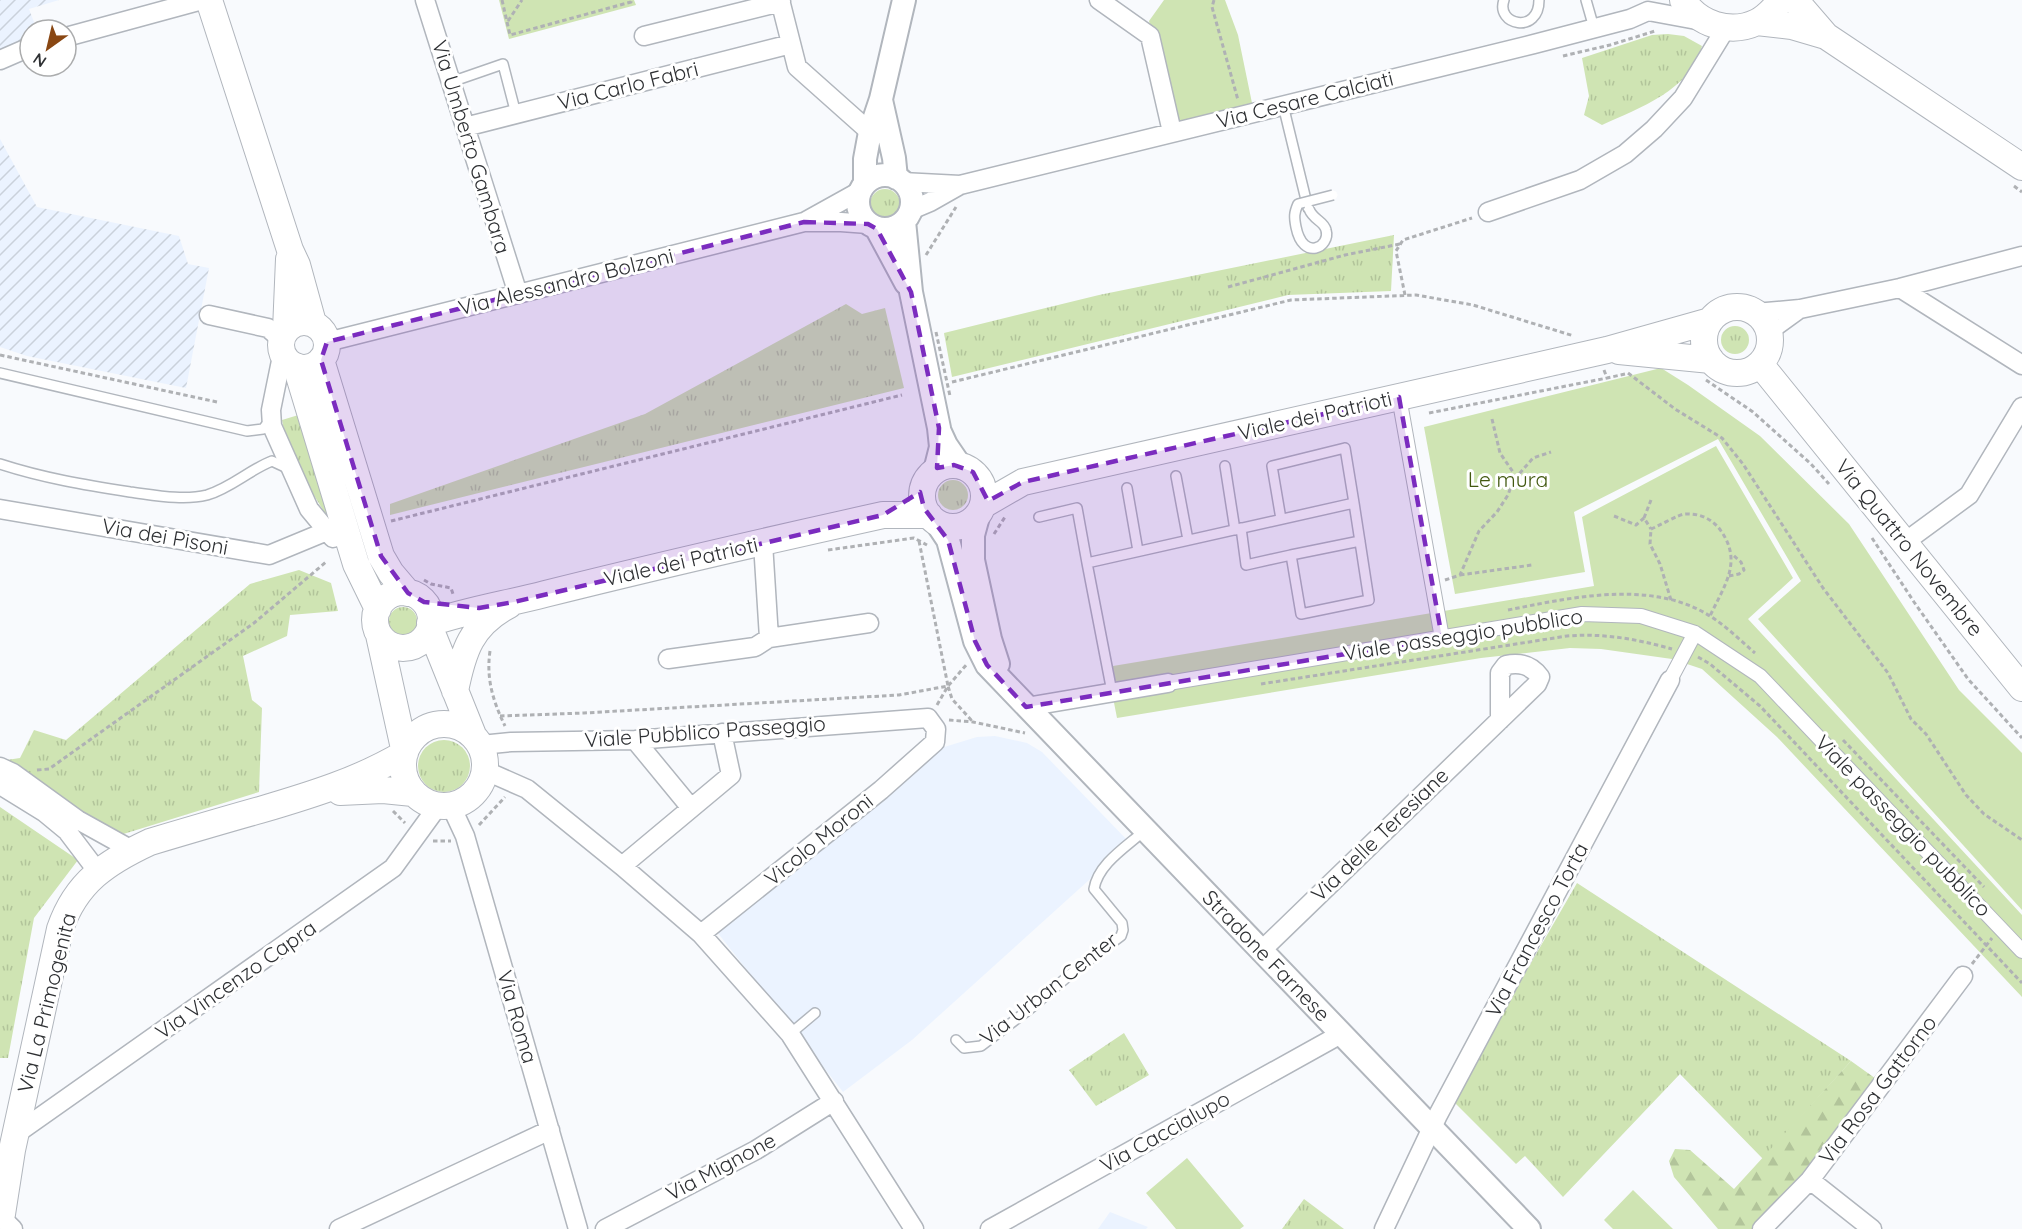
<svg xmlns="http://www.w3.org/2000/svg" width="2022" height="1229" font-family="Quicksand,sans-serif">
  <defs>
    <pattern id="industrial-furrows" width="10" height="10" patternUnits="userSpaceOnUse" patternTransform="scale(1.5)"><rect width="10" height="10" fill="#ebf3ff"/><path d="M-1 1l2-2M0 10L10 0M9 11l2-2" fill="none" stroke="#cad1db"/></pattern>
    <pattern id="grass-tufts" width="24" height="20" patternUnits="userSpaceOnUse" patternTransform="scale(1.5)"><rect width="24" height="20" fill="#cfe4b3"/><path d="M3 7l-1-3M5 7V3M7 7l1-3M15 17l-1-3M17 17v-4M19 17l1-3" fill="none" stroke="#b2c49a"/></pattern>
    <pattern id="forest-firs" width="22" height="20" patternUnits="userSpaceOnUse" patternTransform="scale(1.5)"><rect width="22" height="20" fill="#cfe4b3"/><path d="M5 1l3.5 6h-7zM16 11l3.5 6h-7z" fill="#b2c49a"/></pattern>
  </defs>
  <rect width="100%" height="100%" fill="#f8fafd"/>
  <path fill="#ebf3ff" d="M995 736 1027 743 1042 752 1130 843 912 1040 843 1092 717 932 941 748 977 737Z
    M1110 1212 1148 1227 1146 1229H1098Z"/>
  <path fill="url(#industrial-furrows)" d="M0 0H59L29 9 37 30H30V38L0 52Z
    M0 139 37 207 179 236 188 264 209 268 186 388 27 356 0 347Z"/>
  <path fill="url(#grass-tufts)" d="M1668 34 1684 36 1702 46C1691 90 1639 108 1602 125L1584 115 1589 96 1582 58 1652 35Z
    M870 204a15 15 0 1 1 30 0a15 15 0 1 1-30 0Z
    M1394 235 1391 291 1288 295 952 377 944 333 1099 295Z
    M846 304 862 314 885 308 904 388 390 515V504L645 414Z
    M1721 340a14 14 0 1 1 28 0a14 14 0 1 1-28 0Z
    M305 413 330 521C312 493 287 452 282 420Z
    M938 495a15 15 0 1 1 30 0a15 15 0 1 1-30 0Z
    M299 570 331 583 338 611 290 615 287 636 243 656 252 700 262 708 259 792 117 836 0 761 20 758 34 730 66 740 250 584Z
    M389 621a14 14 0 1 1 28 0a14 14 0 1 1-28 0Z
    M418 766a26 26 0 1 1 52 0a26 26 0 1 1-52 0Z
    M0 807 78 860 34 918 8 1058H0Z
    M1577 883 1851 1061 1763 1159 1680 1074 1563 1197 1525 1156 1516 1164 1452 1100Z
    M1124 1033 1149 1075 1096 1106 1069 1070Z
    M1304 1199 1344 1229H1282Z"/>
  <path fill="url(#forest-firs)" d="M1851 1061 1879 1081 1805 1176 1752 1229H1718L1674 1177 1669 1161 1675 1149 1690 1150 1734 1189Z"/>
  <path fill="#cfe4b3" d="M499 0H634L636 5 509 39Z
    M1164 0H1225L1238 35 1252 103 1174 123 1149 21Z
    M1661 368 1688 385 1760 436 1849 524 1959 690 2022 753V910L1758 619 1801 581 1718 439 1574 512 1585 572 1455 594 1424 427Z
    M1716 446 1793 578 1748 619 2022 915V997L1777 737 1702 669 1672 659 1601 649 1570 648 1481 658 1117 718 1107 667 1594 586 1582 517Z
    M1187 1158 1244 1226 1240 1229H1176L1146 1193Z
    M1633 1190 1673 1229H1613L1604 1220Z"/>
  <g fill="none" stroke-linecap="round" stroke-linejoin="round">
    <g stroke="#b1b6bd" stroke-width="12">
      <path id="service" d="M1504 0C1495 25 1539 35 1539 0
        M1586 0 1594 28
        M451 82 503 64 516 114
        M1283 105 1308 208
        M0 373 247 431 263 429 270 420
        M0 464C43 478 85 485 130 492 154 495 183 501 207 495 231 488 249 470 272 461L287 468
        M1225 466 1235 530
        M1176 476 1188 540
        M1127 488 1138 551
        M1354 503 1369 600 1301 614 1291 555 1360 541
        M1039 517 1077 508 1087 563
        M1241 528 1246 565 1291 555
        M1112 692 1087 563 1354 503 1345 448 1272 466 1281 519
        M790 1034 815 1013
        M956 1040 964 1048 981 1046 1031 1008 1073 972 1121 936 1123 930 1122 923 1094 889C1098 864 1126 847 1144 831"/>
    </g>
    <g stroke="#b1b6bd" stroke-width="16">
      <path id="pedestrian" d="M1399 397 1442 638
        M1670 680 1695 633
        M1168 683 1582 614 1641 616 1695 633 1760 676 2022 951"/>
    </g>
    <g stroke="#b1b6bd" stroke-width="21">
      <path id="minor" d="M425 0 518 294
        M780 0 797 67 870 132
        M1099 0 1150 36 1172 132
        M644 36 781 2
        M66 37 202 0
        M0 60 30 47
        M465 127 791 44
        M902 182 960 185
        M911 210 930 202 960 185 1534 44 1630 19 1648 11 1702 21
        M1488 212 1580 180 1625 154 1654 129 1683 98 1726 28
        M806 221 860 191
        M1900 288 2022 365
        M1755 313 1800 309 1900 288 2022 256
        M209 315 268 328 282 340
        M1769 331 1798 310
        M327 342 804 222H841L868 224
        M283 351 271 410 272 426 309 509 333 538
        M0 509 269 555 327 531
        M1905 542 1969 495 2022 407
        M763 543 769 638
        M668 659 755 647 769 638 869 623
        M1026 707 1168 683
        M635 740 691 808
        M481 745 511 742 635 740 928 718 936 729 935 742 881 790 701 934
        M0 767 13 773 78 820 132 850
        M486 771 527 789 622 866 701 934 790 1034 914 1229
        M0 785 44 812 67 831 98 872
        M451 806 465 836 578 1229
        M622 866 731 775 722 733
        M1261 951 1537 684 1540 677C1531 665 1520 662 1506 665L1500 673V720
        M16 1134 393 868 438 806
        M1810 1180 1872 1229
        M4 1220 13 1229
        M339 1229 550 1130
        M605 1229 756 1150 834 1101
        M990 1229 1341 1034
        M1384 1229 1438 1115 1670 680
        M1762 1229 1810 1180 1963 976"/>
    </g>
    <g stroke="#b1b6bd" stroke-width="26">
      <path id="tertiary" d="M881 100 894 158 896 178
        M858 202a27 27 0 1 1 54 0a27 27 0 1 1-54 0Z
        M865 183V159L870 132 881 99 904 0
        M904 221 911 292 939 428 941 447 935 471
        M877 229 906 283
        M940 432 946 445 961 467
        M979 513 973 535V560L990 639 998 664
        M936 522 948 540 975 641 987 665 1529 1229"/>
    </g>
    <g stroke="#b1b6bd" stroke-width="28">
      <path id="secondary" d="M209 0 290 250 297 265 313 323
        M1683 0C1698 24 1730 35 1757 22 1767 17 1774 9 1781 0
        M1795 0 1826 36 2022 167
        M1757 22 1792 26 1826 36
        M1704 340a33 33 0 1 1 66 0a33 33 0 1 1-66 0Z
        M281 345a23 23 0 1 1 46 0a23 23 0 1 1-46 0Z
        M286 330 289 259
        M1619 351 1711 360
        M321 360 381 556 391 573 408 593
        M1760 364 2022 688
        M296 366 356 564 378 609
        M922 496a31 31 0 1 1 62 0a31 31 0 1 1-62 0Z
        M983 505 1023 482 1607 350 1710 321
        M375 620a28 28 0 1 1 56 0a28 28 0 1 1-56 0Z
        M430 623C468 610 507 604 545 594 657 566 770 540 883 515H929
        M430 628 473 735
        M455 691C463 651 471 625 509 605
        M403 765a41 41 0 1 1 82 0a41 41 0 1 1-82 0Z
        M340 792 383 790 413 793
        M2 1214 12 1150 60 929C76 882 107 862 150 842 187 831 224 820 260 810 311 795 360 780 405 753L379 635"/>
    </g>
    <path stroke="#afb1b4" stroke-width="3" stroke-dasharray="4.5 3" stroke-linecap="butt" d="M502 0 510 35 631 2V0
      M1214 0 1212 7 1238 100
      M508 21 522 0
      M1563 56 1610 45 1655 31
      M2014 186 2022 192
      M926 255 956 207
      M1228 287 1345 255 1400 244
      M1405 295 1396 251 1403 240 1472 218
      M0 355 217 402
      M1604 370 1607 378 1625 374
      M1628 373 1675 409 1722 438 1743 464 1823 588 1888 673 1911 719 1926 734 1966 795 1984 814 2022 840
      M1706 380 1753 412 1811 464 1829 484
      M952 382 1291 300 1416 295 1473 305 1574 336
      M1429 413 1607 378
      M1492 419 1500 453 1513 472V481
      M1614 516 1636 525 1644 518 1651 529
      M1644 518 1651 500
      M391 521 902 395
      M994 534 1005 517
      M1872 538 1914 602 1968 679 2022 738
      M919 541 948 686
      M828 550 914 538 927 545
      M1460 575 1532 565
      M1729 576 1739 574 1744 570 1741 562 1732 554
      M424 580 431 584 451 588 453 594
      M1445 580 1460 575 1479 531 1497 512 1508 495 1513 481 1533 458 1551 452
      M1671 600 1660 564 1650 544 1651 529C1659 526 1679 514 1685 514 1699 513 1713 519 1721 531 1743 562 1724 586 1710 616
      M1508 610C1569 598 1647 580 1705 613 1724 624 1739 639 1755 653
      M490 651C486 679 493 701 505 726
      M1698 657 1710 664 1760 706 2022 983
      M1261 684 1567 636C1604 633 1636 639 1672 649
      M937 705 948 686 967 664
      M500 716 584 713 899 695 948 686 952 699 973 722
      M949 720 973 722 1025 733
      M1843 740 1984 887
      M37 770 49 769 254 623 326 562
      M393 811 405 823
      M479 825 505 797
      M433 841H451
      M1972 964 1992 938"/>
    <use href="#service" stroke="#fff" stroke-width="9"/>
    <use href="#pedestrian" stroke="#fff" stroke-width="14"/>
    <use href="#minor" stroke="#fff" stroke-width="18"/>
    <use href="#tertiary" stroke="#fff" stroke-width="22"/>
    <use href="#secondary" stroke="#fff" stroke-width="26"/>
    <g stroke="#b1b6bd" stroke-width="12" stroke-linecap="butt">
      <path id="service-bridge" d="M1309 209C1313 220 1324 221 1326 230 1331 247 1303 262 1296 227 1294 217 1294 213 1298 204L1333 195"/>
    </g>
    <path stroke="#afb1b4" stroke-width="3" stroke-dasharray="4.5 3" stroke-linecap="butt" d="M936 332 950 396"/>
    <use href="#service-bridge" stroke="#fff" stroke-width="9"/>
  </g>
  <path fill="#7b2cbf" fill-opacity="0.2" stroke="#7b2cbf" stroke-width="4.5" stroke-dasharray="12 8" stroke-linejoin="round" d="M804 222 868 224 877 229 911 292 939 428 937 468 954 465 973 472 988 501 1023 482 1399 397 1442 638 1026 707 987 665 975 641 948 540 924 508 920 492 883 515 514 602 479 608 424 602 408 593 381 556 321 360 327 342Z"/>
  <g text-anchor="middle" stroke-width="6" stroke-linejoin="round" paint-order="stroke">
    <g font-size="21" fill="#2e3033" stroke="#fff">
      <text transform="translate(628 86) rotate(-14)" y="7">Via Carlo Fabri</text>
      <text transform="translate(1305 100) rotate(-14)" y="7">Via Cesare Calciati</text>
      <text transform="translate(471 147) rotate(73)" y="7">Via Umberto Gambara</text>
      <text transform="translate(566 282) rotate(-14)" y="7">Via Alessandro Bolzoni</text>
      <text transform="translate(1315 416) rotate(-13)" y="7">Viale dei Patrioti</text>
      <text transform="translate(165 537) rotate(10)" y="7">Via dei Pisoni</text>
      <text transform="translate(1909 548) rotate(51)" y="7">Via Quattro Novembre</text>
      <text transform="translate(681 562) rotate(-13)" y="7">Viale dei Patrioti</text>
      <text transform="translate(1463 635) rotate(-9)" y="7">Viale passeggio pubblico</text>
      <text transform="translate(705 732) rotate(-4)" y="7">Viale Pubblico Passeggio</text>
      <text transform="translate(1903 826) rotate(46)" y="7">Viale passeggio pubblico</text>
      <text transform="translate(1380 835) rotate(-44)" y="7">Via delle Teresiane</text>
      <text transform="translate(819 840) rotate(-39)" y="7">Vicolo Moroni</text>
      <text transform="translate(1537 930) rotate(-62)" y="7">Via Francesco Torta</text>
      <text transform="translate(1266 956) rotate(46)" y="7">Stradone Farnese</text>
      <text transform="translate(236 980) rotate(-35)" y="7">Via Vincenzo Capra</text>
      <text transform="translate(1049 989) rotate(-38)" y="7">Via Urban Center</text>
      <text transform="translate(47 1003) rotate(-76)" y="7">Via La Primogenita</text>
      <text transform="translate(517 1017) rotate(74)" y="7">Via Roma</text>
      <text transform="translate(1878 1090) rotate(-53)" y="7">Via Rosa Gattorno</text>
      <text transform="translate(1165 1132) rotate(-29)" y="7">Via Caccialupo</text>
      <text transform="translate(721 1167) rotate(-28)" y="7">Via Mignone</text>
    </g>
    <g font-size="21" fill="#435911" stroke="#fff">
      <text x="1508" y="487">Le mura</text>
    </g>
  </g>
  <g transform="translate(48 48) rotate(214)"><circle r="28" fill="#ffffff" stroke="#abacad" stroke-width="1.5"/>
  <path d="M0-4.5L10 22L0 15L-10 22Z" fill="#894713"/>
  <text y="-9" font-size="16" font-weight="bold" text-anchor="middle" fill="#2e3033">N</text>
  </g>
</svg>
